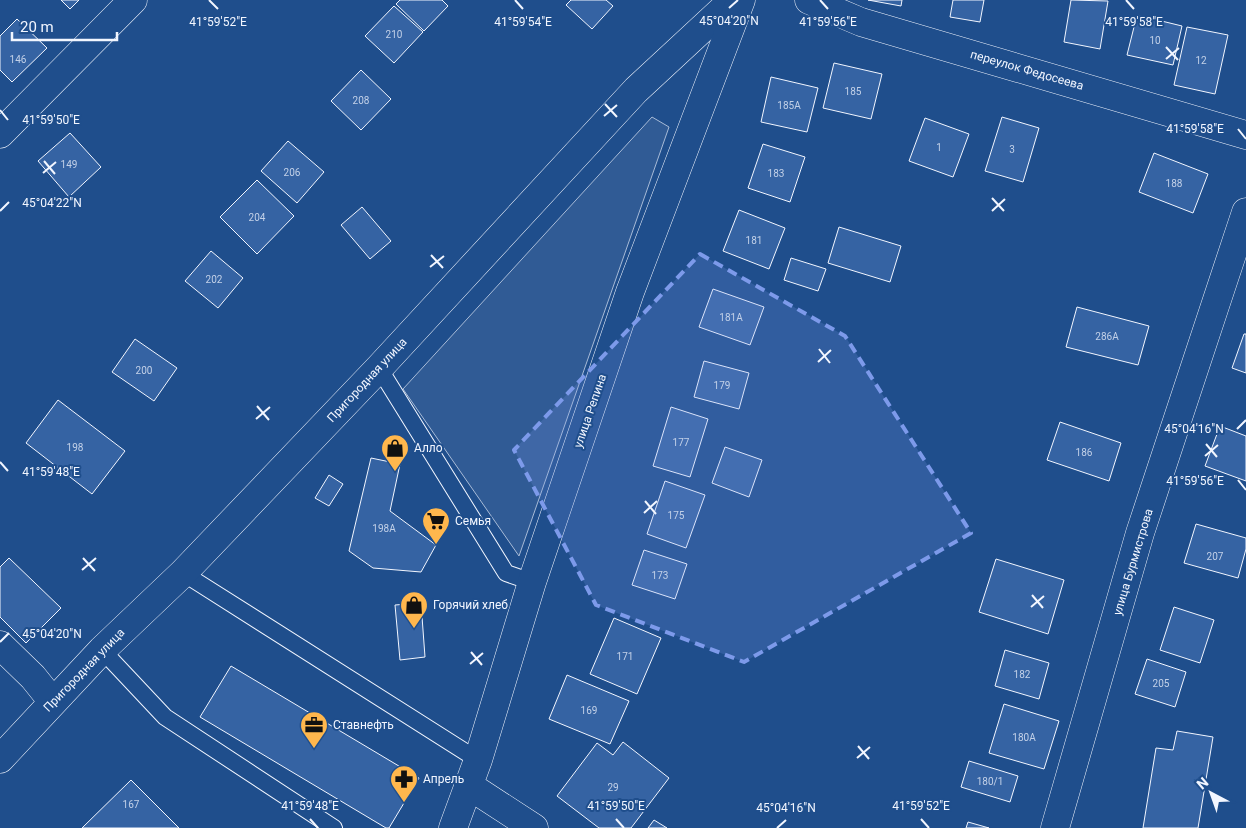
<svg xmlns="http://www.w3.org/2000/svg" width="1246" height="828" font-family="Roboto,sans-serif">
  <rect width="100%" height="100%" fill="#1f4e8c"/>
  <path fill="#305b95" stroke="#a8bbd7" d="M652 117 669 127 519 556 403 389Z"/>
  <path fill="#3563a3" stroke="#f2f6ff" d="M61 0H79L70 9Z
    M400 0H442L448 6 424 31 396 4Z
    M571 0H606L613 6 592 29 566 5Z
    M868 0H902L901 6Z
    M953 0H984L980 22 950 17Z
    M1071 0 1108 1 1100 49 1064 42Z
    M394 6 423 32 394 63 365 36Z
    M1137 15 1182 26 1173 65 1127 55Z
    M17 19 47 48 12 82 0 70V36Z
    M1187 27 1228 35 1215 94 1174 85Z
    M834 63 882 74 871 119 823 108Z
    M361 70 391 99 361 130 331 101Z
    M771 77 818 88 807 132 761 122Z
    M1002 117 1039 128 1023 182 985 171Z
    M925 118 969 134 953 177 909 161Z
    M70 133 101 167 69 197 38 161Z
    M288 141 324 172 297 203 261 171Z
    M763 144 805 157 790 202 748 188Z
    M1154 153 1208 174 1193 213 1139 192Z
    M257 180 294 216 257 254 220 217Z
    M362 207 391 241 370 259 341 225Z
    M739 210 785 228 769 269 723 251Z
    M839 227 901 246 890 282 828 263Z
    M211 251 243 278 218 308 185 281Z
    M791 258 826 269 818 291 784 280Z
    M713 289 764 307 750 345 699 327Z
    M1077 307 1149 326 1138 365 1066 347Z
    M1244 334H1246V373L1232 368Z
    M135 339 177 368 154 401 112 372Z
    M704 361 749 373 739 409 694 397Z
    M58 400 125 451 92 494 26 443Z
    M671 407 708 419 690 477 653 466Z
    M1060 422 1121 443 1109 481 1047 460Z
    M1220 426 1246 436V481L1205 466Z
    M725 447 762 460 749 497 712 483Z
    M371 458 400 464 390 511 436 545 421 572 373 568 349 551Z
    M329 475 343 484 329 506 315 498Z
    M665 481 705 495 686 548 647 534Z
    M1196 524 1246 538V549L1238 578 1184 563Z
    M644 550 687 564 675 599 632 585Z
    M9 558 61 608 26 643 0 617V567Z
    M996 559 1064 580 1048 634 979 612Z
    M421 603 425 657 400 660 395 605Z
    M1174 607 1214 620 1200 663 1160 650Z
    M614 618 661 638 637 694 590 674Z
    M1005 650 1049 663 1039 699 995 686Z
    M1147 659 1186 672 1175 707 1135 694Z
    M231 666 419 778 389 828H386L200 717Z
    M567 675 629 701 610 744 549 719Z
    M1004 704 1059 721 1044 769 989 753Z
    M1177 731 1213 737 1198 828H1143L1156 748 1173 750Z
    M623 742 669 778 631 828H599L557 796 597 743 613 755Z
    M969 761 1018 776 1010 802 961 787Z
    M131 780 179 828H82Z
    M654 820 667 828H648Z
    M968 822 989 828H966Z"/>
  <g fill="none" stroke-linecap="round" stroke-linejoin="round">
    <g stroke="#f2f6ff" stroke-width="18">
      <path id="lane" d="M379 368 506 573 532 582
        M183 573 478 760
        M102 650 165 717 334 828"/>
    </g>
    <g stroke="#f2f6ff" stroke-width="29">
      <path id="street" d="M0 134 133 0
        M0 645 33 677 53 702
        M0 759 102 650 183 573 379 368 636 90 733 0"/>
    </g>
    <g stroke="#f2f6ff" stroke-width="29">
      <path id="secondary" d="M809 0 861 22 1246 135
        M468 785 534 828
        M453 828 478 760 532 582 630 292 741 0
        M1055 828 1140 533 1246 212"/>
    </g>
    <use href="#lane" stroke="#1f4e8c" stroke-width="16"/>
    <use href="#street" stroke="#1f4e8c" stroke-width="28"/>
    <use href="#secondary" stroke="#1f4e8c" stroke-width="28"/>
  </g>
  <path fill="#7d9aea" fill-opacity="0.2" stroke="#7d9aea" stroke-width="4" stroke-dasharray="10 6" stroke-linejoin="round" d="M700 254 845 336 971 533 744 662 596 605 514 450Z"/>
  <path fill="none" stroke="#f2f6ff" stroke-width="2" d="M209 0 218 9M515 0 523 9M820 0 828 9M1126 0 1134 9M729 8 738 0M1166 47 1178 60M1166 59 1179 48M605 104 617 117M0 110 8 120M604 116 617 105M1238 129 1246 139M44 161 55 174M43 173 56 162M992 198 1004 211M0 211 9 202M992 211 1005 199M431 255 443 268M430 267 444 256M819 349 830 363M818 362 831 350M257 406 269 420M256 419 270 407M1237 429 1246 420M1206 444 1217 457M1205 456 1218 445M0 462 8 471M1238 480 1246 490M645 501 656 514M644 513 657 501M83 558 95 571M82 570 96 558M1032 595 1043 608M1031 607 1044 596M0 642 9 633M471 652 482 665M470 664 483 653M858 746 869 759M857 758 870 747M310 819 318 828M616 819 624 828M921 819 929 828M777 828 786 820"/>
  <defs>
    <g id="shop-pin" transform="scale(1.4375)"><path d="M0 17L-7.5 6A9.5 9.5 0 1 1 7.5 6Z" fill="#ffb74d" stroke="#1f4e8c"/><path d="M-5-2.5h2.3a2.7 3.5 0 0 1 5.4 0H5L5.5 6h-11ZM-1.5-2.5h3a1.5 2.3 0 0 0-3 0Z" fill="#111"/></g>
    <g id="supermarket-pin" transform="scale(1.4375)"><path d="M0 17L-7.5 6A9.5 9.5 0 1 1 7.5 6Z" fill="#ffb74d" stroke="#1f4e8c"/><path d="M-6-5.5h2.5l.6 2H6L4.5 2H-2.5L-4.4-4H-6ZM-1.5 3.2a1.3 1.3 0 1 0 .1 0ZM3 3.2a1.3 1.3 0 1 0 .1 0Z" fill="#111"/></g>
    <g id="office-pin" transform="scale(1.4375)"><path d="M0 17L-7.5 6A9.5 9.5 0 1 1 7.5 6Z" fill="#ffb74d" stroke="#1f4e8c"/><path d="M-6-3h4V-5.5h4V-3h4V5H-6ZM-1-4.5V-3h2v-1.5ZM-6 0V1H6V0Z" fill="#111"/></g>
    <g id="pharmacy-pin" transform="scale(1.4375)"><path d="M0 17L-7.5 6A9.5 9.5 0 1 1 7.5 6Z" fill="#ffb74d" stroke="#1f4e8c"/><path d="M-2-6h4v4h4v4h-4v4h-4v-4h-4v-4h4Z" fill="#111"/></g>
  </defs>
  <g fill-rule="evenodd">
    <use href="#shop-pin" x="395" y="448"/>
    <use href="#supermarket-pin" x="436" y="521"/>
    <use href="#shop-pin" x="414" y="605"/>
    <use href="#office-pin" x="314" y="725"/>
    <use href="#pharmacy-pin" x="404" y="779"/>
  </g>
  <g text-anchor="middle" stroke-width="4" stroke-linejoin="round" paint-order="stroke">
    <g font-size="10" fill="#c3d1e8">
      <text x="394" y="38">210</text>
      <text x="1155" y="44">10</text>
      <text x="18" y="63">146</text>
      <text x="1201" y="64">12</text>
      <text x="853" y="95">185</text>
      <text x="361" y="104">208</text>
      <text x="789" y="109">185А</text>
      <text x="939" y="151">1</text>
      <text x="1012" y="153">3</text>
      <text x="69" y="168">149</text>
      <text x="292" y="176">206</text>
      <text x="776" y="177">183</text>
      <text x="1174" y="187">188</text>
      <text x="257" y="221">204</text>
      <text x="754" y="244">181</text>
      <text x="214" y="283">202</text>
      <text x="731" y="321">181А</text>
      <text x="1107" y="340">286А</text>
      <text x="144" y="374">200</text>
      <text x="722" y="389">179</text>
      <text x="681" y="446">177</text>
      <text x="75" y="451">198</text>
      <text x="1084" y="456">186</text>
      <text x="676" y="519">175</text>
      <text x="384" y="532">198А</text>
      <text x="1215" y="560">207</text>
      <text x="660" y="579">173</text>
      <text x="625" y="660">171</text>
      <text x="1022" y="678">182</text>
      <text x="1161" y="687">205</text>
      <text x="589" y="714">169</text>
      <text x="1024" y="741">180А</text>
      <text x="990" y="785">180/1</text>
      <text x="613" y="791">29</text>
      <text x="131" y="808">167</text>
    </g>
    <g font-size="12" fill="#f2f6ff" stroke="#1f4e8c">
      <text transform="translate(1027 70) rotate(16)" y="4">переулок Федосеева</text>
      <text transform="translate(367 380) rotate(-47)" y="4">Пригородная улица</text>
      <text transform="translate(590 411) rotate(-71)" y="4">улица Репина</text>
      <text transform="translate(1133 562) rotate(-73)" y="4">улица Бурмистрова</text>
      <text transform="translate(84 670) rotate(-46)" y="4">Пригородная улица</text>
    </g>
    <g font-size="12" fill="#f2f6ff" stroke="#1f4e8c" text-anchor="start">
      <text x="414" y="452">Алло</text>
      <text x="455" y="525">Семья</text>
      <text x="433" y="609">Горячий хлеб</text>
      <text x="333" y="729">Ставнефть</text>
      <text x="423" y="783">Апрель</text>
    </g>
  </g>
  <g font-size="12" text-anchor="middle" fill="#f2f6ff" stroke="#1f4e8c" stroke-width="4" stroke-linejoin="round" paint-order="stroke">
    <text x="729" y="25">45°04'20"N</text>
    <text x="218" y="26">41°59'52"E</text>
    <text x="523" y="26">41°59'54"E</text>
    <text x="828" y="26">41°59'56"E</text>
    <text x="1134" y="26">41°59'58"E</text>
    <text x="51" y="124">41°59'50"E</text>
    <text x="1195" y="133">41°59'58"E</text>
    <text x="52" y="207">45°04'22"N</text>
    <text x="1194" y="433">45°04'16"N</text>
    <text x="51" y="476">41°59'48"E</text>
    <text x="1195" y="485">41°59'56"E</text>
    <text x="52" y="638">45°04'20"N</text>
    <text x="310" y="810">41°59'48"E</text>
    <text x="616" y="810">41°59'50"E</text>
    <text x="921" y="810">41°59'52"E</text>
    <text x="786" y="812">45°04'16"N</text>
  </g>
  <g transform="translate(1211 793) rotate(319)" stroke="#1f4e8c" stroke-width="4" paint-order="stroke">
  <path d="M0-4L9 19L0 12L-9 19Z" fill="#f2f6ff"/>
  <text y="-8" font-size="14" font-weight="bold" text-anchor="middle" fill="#f2f6ff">N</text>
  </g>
  <path d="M12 32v8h105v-8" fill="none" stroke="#f2f6ff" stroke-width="2.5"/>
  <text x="20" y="32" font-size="15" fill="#f2f6ff" stroke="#1f4e8c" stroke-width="4" paint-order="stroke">20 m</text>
</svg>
